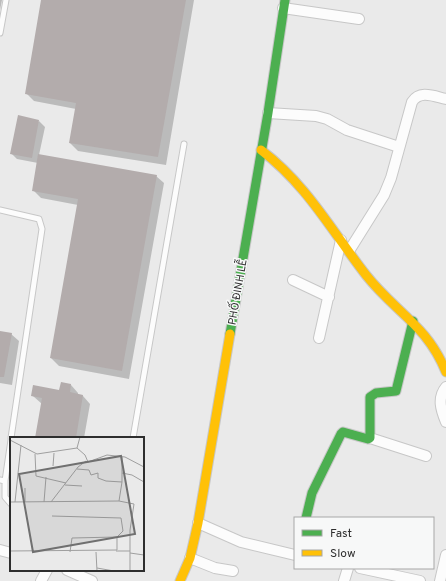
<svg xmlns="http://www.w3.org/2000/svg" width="446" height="581" font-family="Overpass,sans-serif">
  <rect width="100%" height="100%" fill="#eaeaea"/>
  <path fill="#0003" d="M0 0H2L0 10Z
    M42 0H194L166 165 78 151 70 143 76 109 34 101 26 93Z
    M39 121 45 127 39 155 156 176 164 183 129 379 59 366 51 358 78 205 41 198 33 190 38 163 17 159 11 153Z
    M0 332 11 334 19 341 12 385 0 383Z
    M71 385 78 393V395L83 396 90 404 84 438H36L42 404 33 396 60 391Z"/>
  <path fill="#b3acac" d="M41 0H186L158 157 69 143 76 103 25 94Z
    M18 115 39 120 32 158 10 154Z
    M38 154 157 175 122 371 50 358 78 199 32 191Z
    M0 331 12 333 4 377H0Z
    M61 382 71 384 70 392 83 395 76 438H35L42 398 31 396 33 385 59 390Z"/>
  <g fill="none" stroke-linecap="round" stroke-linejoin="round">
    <g stroke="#c7c7c7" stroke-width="7">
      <path id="lane" d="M0 33 6 0
        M0 210 39 219 42 229 11 438
        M133 438 184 144
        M0 480 5 481V497L11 504
        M5 481 11 440"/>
    </g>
    <g stroke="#c7c7c7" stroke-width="12">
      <path id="street" d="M283 8 359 19
        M268 113 316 116 327 119 347 130 399 147
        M349 251 384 195 391 178 412 102C420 90 433 96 446 99
        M293 280 329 297
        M319 338 341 240
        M446 387C437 398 441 410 446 422
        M370 438 426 456
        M198 523 241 542 295 555
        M0 550 11 553
        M190 558 215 568 233 571
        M360 568 420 581
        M67 570 92 581
        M41 581 47 570
        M344 581 348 568
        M440 581 446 555"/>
    </g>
    <g stroke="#c7c7c7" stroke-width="11">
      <path id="fast" d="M230 334 268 113 285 0
        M306 518 312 493 341 434 343 432 368 439 370 438V397L376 393 396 391 413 321"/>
    </g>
    <g stroke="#c7c7c7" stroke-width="11">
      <path id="slow" d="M261 150C307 185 331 230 366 275 395 312 427 325 446 372
        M180 581 190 558 198 523 230 334"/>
    </g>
    <use href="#lane" stroke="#fcfcfc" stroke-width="5"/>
    <use href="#street" stroke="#fcfcfc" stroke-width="10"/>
    <use href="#fast" stroke="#4caf50" stroke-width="9"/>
    <use href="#slow" stroke="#ffc107" stroke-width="9"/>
  </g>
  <g text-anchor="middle" stroke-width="3" stroke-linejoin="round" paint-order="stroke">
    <g font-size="11" fill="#2e2e2e" stroke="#f7f8f8">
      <text transform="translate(237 292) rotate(-80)" y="4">PHỐ ĐINH LỄ</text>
    </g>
  </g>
  <g transform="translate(10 437)">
    <rect width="134" height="134" fill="#eaeaea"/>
    <path fill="none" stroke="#9f9f9f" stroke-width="1" d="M0 3 27 17 67 11 70 0M67 11 75 18 78 25 97 18 115 20 134 30M25 17 26 39 56 46M43 29 44 16M67 32 79 33 81 38 88 36V41L96 44 112 45 109 64M112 36 122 38 134 45M112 45V20M55 48 72 49M15 51V65M0 65 109 64 124 67 120 93V134M5 65 11 8M34 65 36 40M41 65 68 30 76 24M0 114 107 113V100L113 94 111 81 42 79M106 114H120M60 115 62 101 107 100M86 115 87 134M120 116 134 118M87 131 104 134"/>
    <path fill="#707070" fill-opacity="0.15" stroke="#707070" stroke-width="2" d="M111 19 125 97 23 115 9 37Z"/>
    <rect width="134" height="134" fill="none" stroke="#2e2e2e" stroke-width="2"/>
  </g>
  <rect x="294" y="517" width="140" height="52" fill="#f7f8f8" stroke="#a7a7a7"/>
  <rect x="302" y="530" width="20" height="6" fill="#4caf50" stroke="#a7a7a7"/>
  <text x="330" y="537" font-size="12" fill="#2e2e2e">Fast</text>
  <rect x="302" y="550" width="20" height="6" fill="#ffc107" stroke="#a7a7a7"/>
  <text x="330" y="557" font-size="12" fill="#2e2e2e">Slow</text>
</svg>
